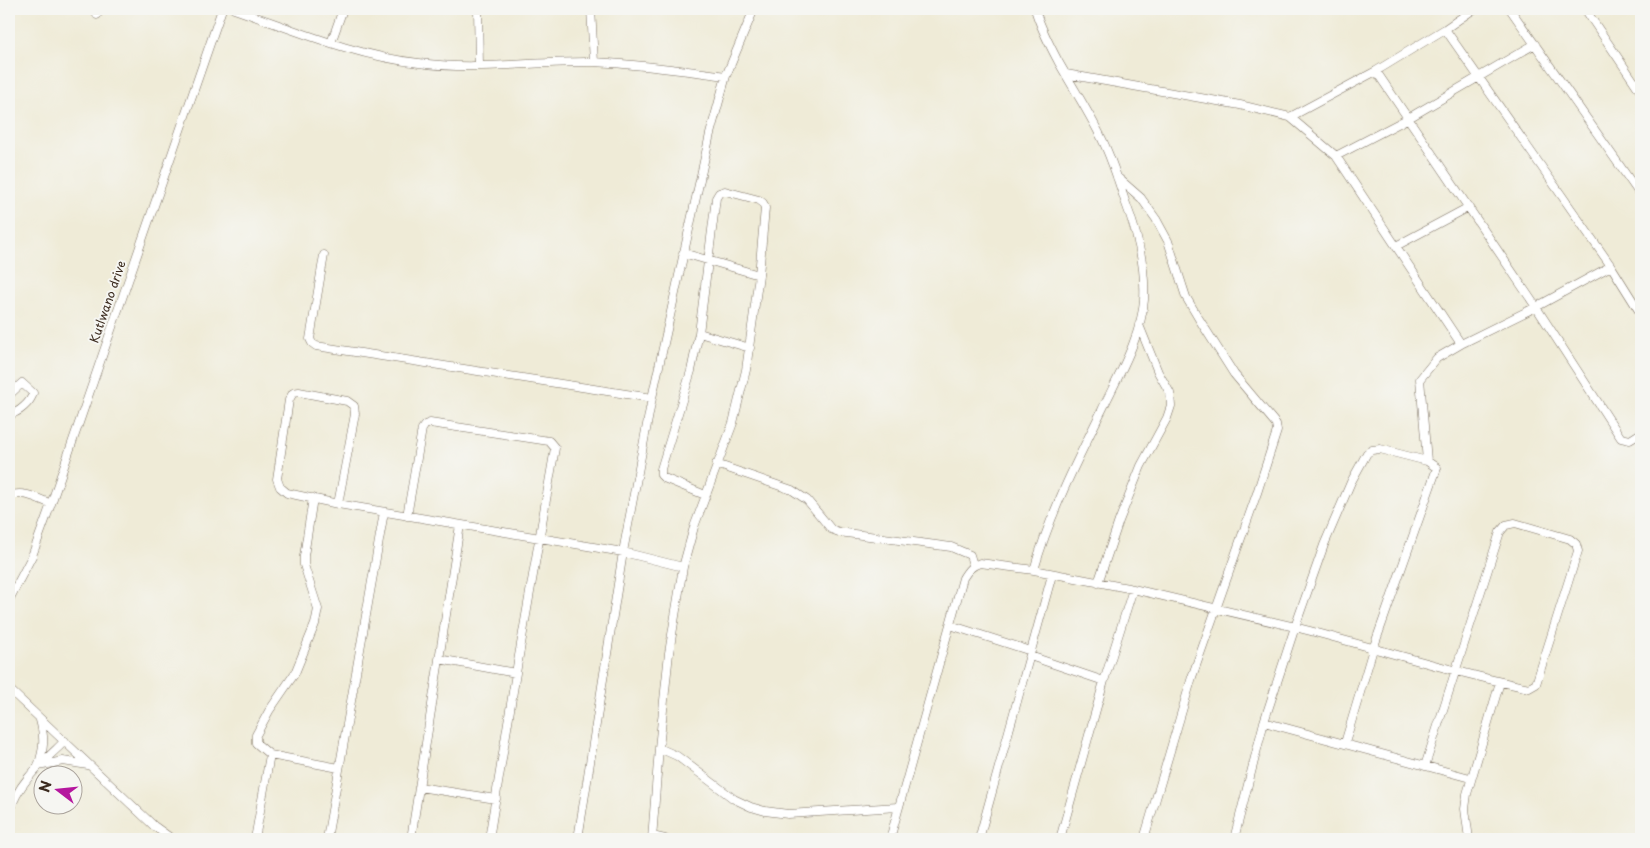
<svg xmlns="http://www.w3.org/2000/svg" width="1650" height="848" font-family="'Playpen Sans',sans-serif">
  <rect width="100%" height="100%" fill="#f6f6f2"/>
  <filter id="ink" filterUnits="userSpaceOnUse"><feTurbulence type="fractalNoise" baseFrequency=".02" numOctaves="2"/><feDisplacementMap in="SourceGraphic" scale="10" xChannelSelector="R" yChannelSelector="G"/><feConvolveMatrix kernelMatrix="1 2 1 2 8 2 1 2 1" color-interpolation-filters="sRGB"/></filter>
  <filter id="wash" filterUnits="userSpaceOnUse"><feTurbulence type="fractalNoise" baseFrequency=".0096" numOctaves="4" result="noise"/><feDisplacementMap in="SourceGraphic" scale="20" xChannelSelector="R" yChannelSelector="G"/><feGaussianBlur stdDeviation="1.12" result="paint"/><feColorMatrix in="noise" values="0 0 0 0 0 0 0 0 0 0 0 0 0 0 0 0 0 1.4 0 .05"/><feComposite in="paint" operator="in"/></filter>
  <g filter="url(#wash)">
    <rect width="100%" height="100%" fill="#efebd7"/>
  </g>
  <g filter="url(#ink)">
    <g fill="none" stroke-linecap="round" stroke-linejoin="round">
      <g stroke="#7a6e5f" stroke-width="9">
        <path id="minor" d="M234 9C295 30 355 56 419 63 477 71 536 61 594 62 638 64 682 70 726 76
          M478 9 479 66
          M591 9 594 62
          M1510 9 1641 196
          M1585 9 1641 92
          M97 15 99 9
          M1445 29 1611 266 1641 314
          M331 43 343 9
          M1376 71 1536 307 1619 435 1621 438 1630 440 1641 433
          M1066 74 1240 105 1290 117 1336 156 1407 119 1535 44
          M1290 117 1376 71 1445 29 1474 9
          M1336 156 1461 344 1536 307 1611 266
          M1117 177 1141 198 1156 219 1168 241 1186 297 1199 319 1234 374 1276 424 1277 431 1257 493 1192 677 1144 839
          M1396 246 1469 207
          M683 253 759 275
          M324 255 310 339 312 343 316 346 652 398
          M699 333 750 348
          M9 395 22 383 33 393C31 402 18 414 9 414
          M1427 461 1420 379 1437 358 1461 344
          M716 464 792 490 807 500 831 529 839 532 951 547 970 555 973 565
          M9 496C23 490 37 498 51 504
          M338 504 355 414 354 406 347 401 299 392 293 393 289 400 277 479 280 487 287 493 338 504 623 552 683 567
          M407 516 422 429 425 425 430 423 549 441 555 448 516 673 489 839
          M1034 570C1050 514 1076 462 1102 410 1118 376 1141 338 1144 300 1146 267 1137 232 1125 201 1118 179 1111 157 1101 137 1088 111 1072 86 1058 61 1049 44 1040 27 1035 9
          M1098 583 1119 521 1141 466 1167 418 1171 406 1170 393 1158 372 1139 325
          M9 600 32 556 51 504 222 9
          M950 625 1031 651
          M1030 656 1104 681
          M439 659 516 673
          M9 689 154 826 172 839
          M40 720C45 738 44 749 38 766L63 761 88 765
          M1264 722 1470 778
          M1345 743 1373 649 1437 468 1427 461 1380 449 1372 450 1367 453 1351 482 1324 545 1295 627C1373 647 1450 672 1529 688L1536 684 1578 551 1576 544 1570 539 1515 523 1506 525 1500 532 1425 766
          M659 748 677 756 734 799 751 807 765 811 788 814 898 807
          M270 755 256 743V735L269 711 295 673 315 624 318 609 304 565V556L313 498
          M419 787 496 799
          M9 813C18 782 42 763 65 741
          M652 836 665 839
          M255 839 270 755 339 768
          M327 839 384 512
          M411 839 460 525
          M578 839 623 552 652 398 710 134 726 76 754 9
          M652 839 659 748 669 653 683 567 694 527 733 423 746 370 759 275 765 208 763 203 759 200 725 191 719 193 716 198 699 333 691 371 661 469V475L664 478 705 495
          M890 839 963 578C968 570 971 566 980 563L1034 570 1133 589 1295 627 1264 722 1234 839
          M979 839 1052 575
          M1060 839 1104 681 1133 589
          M1469 839 1465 809 1467 794 1500 682"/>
      </g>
      <use href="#minor" stroke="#fff" stroke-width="8"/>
    </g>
  </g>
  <g text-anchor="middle" stroke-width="4" stroke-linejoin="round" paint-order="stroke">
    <g font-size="12" fill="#3b2a1e" stroke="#f6f6f2">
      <text transform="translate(108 302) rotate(-71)" y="4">Kutlwano drive</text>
    </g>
  </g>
  <rect width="1650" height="848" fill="none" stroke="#f6f6f2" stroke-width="30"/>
  <g transform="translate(58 790) rotate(286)"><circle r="24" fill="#f6f6f2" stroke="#aba49d"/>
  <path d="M0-4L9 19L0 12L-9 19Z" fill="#b5179e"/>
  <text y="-8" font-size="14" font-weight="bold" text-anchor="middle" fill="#3b2a1e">N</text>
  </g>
</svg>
